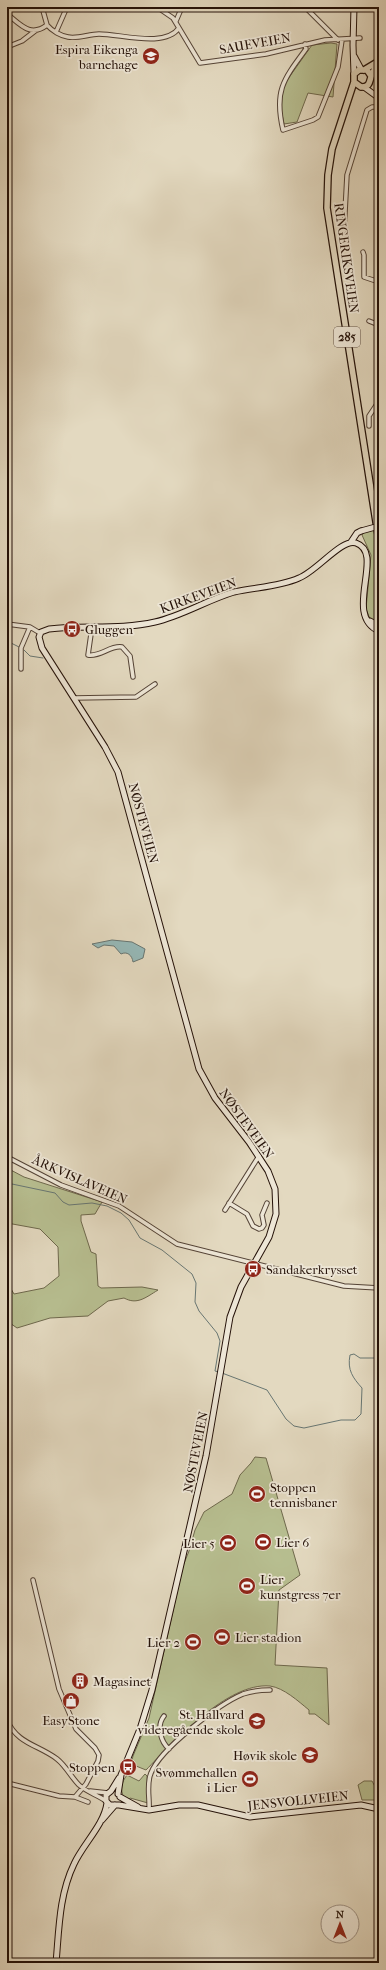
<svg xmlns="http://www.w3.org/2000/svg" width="386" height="1970" font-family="'IM FELL French Canon',serif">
  <rect width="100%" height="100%" fill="#e3d9c0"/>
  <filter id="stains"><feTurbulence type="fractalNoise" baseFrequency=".005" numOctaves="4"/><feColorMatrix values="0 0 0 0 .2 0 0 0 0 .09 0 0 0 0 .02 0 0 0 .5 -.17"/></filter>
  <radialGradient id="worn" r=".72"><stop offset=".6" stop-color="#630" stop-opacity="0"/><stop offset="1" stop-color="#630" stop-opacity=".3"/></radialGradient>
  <path fill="#b7be90" stroke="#6e684c" d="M331 43 337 44 333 97 308 93 297 122 284 124 280 104 285 83 312 45Z
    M374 529 379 560V623L370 619 366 609 371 555 362 535 364 532Z
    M7 1168 24 1177 102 1202 95 1214 81 1215V1221L91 1252 96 1254 98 1286 101 1288 142 1287 158 1290C145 1298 137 1305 124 1298L108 1301 88 1316 50 1318 17 1328 7 1321V1282L14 1294 44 1288 59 1276 58 1247 40 1229 7 1223Z
    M255 1457 266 1458 300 1575 279 1590 275 1665 327 1668 329 1725 315 1714H309V1710C298 1701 284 1688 270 1686 228 1682 173 1742 146 1770L131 1764 133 1756 149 1718 183 1566 189 1551 195 1530 204 1512 232 1494 240 1475 251 1463Z
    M145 1774 147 1776 148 1803 130 1798 128 1800 124 1798C120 1789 121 1783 127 1775L139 1781Z
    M364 1781H372L379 1794V1800H362L358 1785Z"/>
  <path fill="#96b9b8" stroke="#687672" d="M112 940 132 942 145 949 143 958 133 962C132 955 127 951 121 954L114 946 104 945 98 948 92 944Z"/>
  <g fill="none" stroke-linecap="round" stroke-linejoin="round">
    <path stroke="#687672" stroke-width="1" d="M7 641 19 647
      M24 650 30 656 43 658
      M7 1186 12 1184 55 1193 63 1202 69 1205 92 1203 107 1206 121 1213 129 1220 140 1238 162 1250 192 1274 196 1283 195 1302 199 1311 217 1333 220 1341 215 1371 219 1372
      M222 1373 267 1390 286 1419 294 1426 304 1428 341 1420H355L361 1414 362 1388C353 1378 347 1370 350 1355L354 1354 360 1358H377L379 1360"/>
    <g stroke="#544336" stroke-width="5.5">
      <path id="street" d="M42 7 47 25C52 31 61 36 68 37 78 39 89 34 99 34 121 34 165 48 179 28L173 18 157 7
        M305 7 338 40
        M7 14C20 24 30 38 47 25
        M176 21 182 7
        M179 28 200 63 266 54 325 40 360 38
        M56 32 67 7
        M305 44 306 49C283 80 274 91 283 130L313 120 318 117 338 67 342 40
        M7 47 22 41 35 31
        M344 231 347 175 367 110 372 107H378L379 105
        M363 252 364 255V277L379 282
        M369 321 379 325
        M369 426V416L379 401
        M7 624 30 627 40 633
        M92 627 88 655C101 657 110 645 122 647L130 656 133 677
        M21 669V648L30 627
        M74 698 136 697 155 684
        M7 1157 61 1185 119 1206 177 1244 344 1286 379 1288
        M229 1203 247 1214 253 1226 259 1229 262 1228 264 1225 262 1215 267 1203
        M225 1210 259 1156
        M33 1580 59 1689 76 1729 95 1748 99 1755 98 1761 86 1784 75 1797
        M164 1716C156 1726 161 1742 169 1749
        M7 1720C17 1744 39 1745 57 1759 66 1766 71 1777 79 1785 87 1792 97 1795 106 1801
        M7 1783 59 1796 75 1797 88 1802
        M90 1791 108 1793
        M149 1810C150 1798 146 1784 151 1773 160 1749 219 1704 243 1694 252 1691 260 1690 270 1690"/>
    </g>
    <g stroke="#241108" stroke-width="7">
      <path id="secondary" d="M354 56 361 69
        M354 74 353 45 354 7
        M364 87 379 98
        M351 542 357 533 361 531
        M370 621 379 626
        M119 1778 111 1791 106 1795V1801L110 1805H119L149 1810 179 1805H198L250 1817 361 1805 379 1809
        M118 1794 121 1775 140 1729 152 1690 206 1456 230 1317 241 1287 269 1237 276 1214 275 1189 268 1171 249 1142 215 1098 199 1069 118 772 105 747 42 648 39 637 41 632 49 629C84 625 120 630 155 622 182 616 207 600 234 592 256 587 279 587 299 578 316 572 342 538 356 543 386 553 342 615 379 631
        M120 1797 138 1807
        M102 1820 115 1805
        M56 1963C59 1930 59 1895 74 1864 83 1844 104 1825 107 1803"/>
    </g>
    <g stroke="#241108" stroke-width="8">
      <path id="primary" d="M364 70 379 61
        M371 76 367 70H359L354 74V82L361 87C371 87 369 81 372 74 374 70 377 66 379 62
        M354 82 332 149 328 175 327 208 379 541"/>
    </g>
    <use href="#street" stroke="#ede6d6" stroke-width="3.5"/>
    <use href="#secondary" stroke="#ede6d6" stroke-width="5"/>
    <use href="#primary" stroke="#e3d9c0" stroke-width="5.5"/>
    <g stroke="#241108" stroke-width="7" stroke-linecap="butt">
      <path id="secondary-bridge" d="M361 531 379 526"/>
    </g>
    <use href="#secondary-bridge" stroke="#ede6d6" stroke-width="5"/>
  </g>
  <defs>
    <g id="school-disc" transform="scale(0.9)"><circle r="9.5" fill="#8f2418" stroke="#ede6d6"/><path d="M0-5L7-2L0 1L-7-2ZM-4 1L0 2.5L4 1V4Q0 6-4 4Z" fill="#fff"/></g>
    <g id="bus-disc" transform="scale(0.9)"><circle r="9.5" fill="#8f2418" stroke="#ede6d6"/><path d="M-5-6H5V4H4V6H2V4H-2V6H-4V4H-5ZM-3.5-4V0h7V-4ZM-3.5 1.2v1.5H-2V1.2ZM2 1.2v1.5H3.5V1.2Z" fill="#fff"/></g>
    <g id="stadium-disc" transform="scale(0.9)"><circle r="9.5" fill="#8f2418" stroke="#ede6d6"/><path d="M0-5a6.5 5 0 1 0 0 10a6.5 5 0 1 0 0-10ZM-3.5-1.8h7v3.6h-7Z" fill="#fff"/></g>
    <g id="building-disc" transform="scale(0.9)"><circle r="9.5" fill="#8f2418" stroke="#ede6d6"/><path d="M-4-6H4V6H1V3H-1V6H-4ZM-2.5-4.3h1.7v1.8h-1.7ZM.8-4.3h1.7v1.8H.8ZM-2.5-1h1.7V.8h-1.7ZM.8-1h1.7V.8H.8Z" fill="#fff"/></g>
    <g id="shop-disc" transform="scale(0.9)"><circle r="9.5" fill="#8f2418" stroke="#ede6d6"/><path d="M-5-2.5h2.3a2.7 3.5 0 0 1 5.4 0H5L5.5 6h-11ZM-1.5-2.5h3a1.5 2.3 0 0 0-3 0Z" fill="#fff"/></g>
  </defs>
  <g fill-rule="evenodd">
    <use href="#school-disc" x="151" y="56"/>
    <use href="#bus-disc" x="72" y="629"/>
    <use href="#bus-disc" x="253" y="1269"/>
    <use href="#stadium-disc" x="257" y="1494"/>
    <use href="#stadium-disc" x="263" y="1542"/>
    <use href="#stadium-disc" x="228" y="1543"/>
    <use href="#stadium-disc" x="247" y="1586"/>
    <use href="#stadium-disc" x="222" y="1637"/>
    <use href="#stadium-disc" x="193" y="1642"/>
    <use href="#building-disc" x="80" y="1681"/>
    <use href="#shop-disc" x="71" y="1701"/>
    <use href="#school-disc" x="257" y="1721"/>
    <use href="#school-disc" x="310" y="1755"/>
    <use href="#bus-disc" x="128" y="1767"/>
    <use href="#stadium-disc" x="250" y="1779"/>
  </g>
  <g text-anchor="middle" stroke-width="3.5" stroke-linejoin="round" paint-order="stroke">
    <rect fill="#ede6d6" stroke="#605146" stroke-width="1" x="334" y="327" width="26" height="20" rx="3"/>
    <g font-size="12" font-weight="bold" fill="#241108">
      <text x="347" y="341">285</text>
    </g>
    <g font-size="13" fill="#241108" stroke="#ede6d6">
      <text transform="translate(255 43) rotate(-10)" y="5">SAUEVEIEN</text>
      <text transform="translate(347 258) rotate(82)" y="5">RINGERIKSVEIEN</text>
      <text transform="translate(198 595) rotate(-20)" y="5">KIRKEVEIEN</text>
      <text transform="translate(144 823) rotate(75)" y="5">NØSTEVEIEN</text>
      <text transform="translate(247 1123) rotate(54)" y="5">NØSTEVEIEN</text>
      <text transform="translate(80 1179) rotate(24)" y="5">ÅRKVISLAVEIEN</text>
      <text transform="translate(195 1452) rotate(-79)" y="5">NØSTEVEIEN</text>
      <text transform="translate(298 1800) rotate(-6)" y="5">JENSVOLLVEIEN</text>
    </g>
    <g font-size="13" fill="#241108" stroke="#ede6d6" text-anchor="end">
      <text x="138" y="54">Espira Eikenga<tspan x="138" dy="15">barnehage</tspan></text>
      <text x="85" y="634" text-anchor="start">Gluggen</text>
      <text x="266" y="1274" text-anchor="start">Sandakerkrysset</text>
      <text x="270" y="1492" text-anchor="start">Stoppen<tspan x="270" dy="15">tennisbaner</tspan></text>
      <text x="276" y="1547" text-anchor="start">Lier 6</text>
      <text x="215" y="1548">Lier 5</text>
      <text x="260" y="1584" text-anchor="start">Lier<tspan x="260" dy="15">kunstgress 7er</tspan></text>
      <text x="235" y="1642" text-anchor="start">Lier stadion</text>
      <text x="180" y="1647">Lier 2</text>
      <text x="93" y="1686" text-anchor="start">Magasinet</text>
      <text x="244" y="1719">St. Hallvard<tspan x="244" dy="15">videregående skole</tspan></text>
      <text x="71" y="1725" text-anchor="middle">EasyStone</text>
      <text x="297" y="1760">Høvik skole</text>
      <text x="115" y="1772">Stoppen</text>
      <text x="237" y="1777">Svømmehallen<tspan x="237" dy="15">i Lier</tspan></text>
    </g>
  </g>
  <rect width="386" height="1970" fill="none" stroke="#e3d9c0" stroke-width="24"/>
  <rect x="8" y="8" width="370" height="1954" fill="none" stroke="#241108" stroke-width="2"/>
  <rect x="12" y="12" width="362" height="1946" fill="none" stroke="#241108"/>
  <g transform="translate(340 1924)"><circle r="19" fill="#ede6d6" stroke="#9d9184"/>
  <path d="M0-3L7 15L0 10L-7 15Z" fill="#8f2418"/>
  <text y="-6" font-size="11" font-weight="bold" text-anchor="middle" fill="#241108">N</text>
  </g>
  <rect width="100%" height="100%" filter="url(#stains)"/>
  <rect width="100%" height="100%" fill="url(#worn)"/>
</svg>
